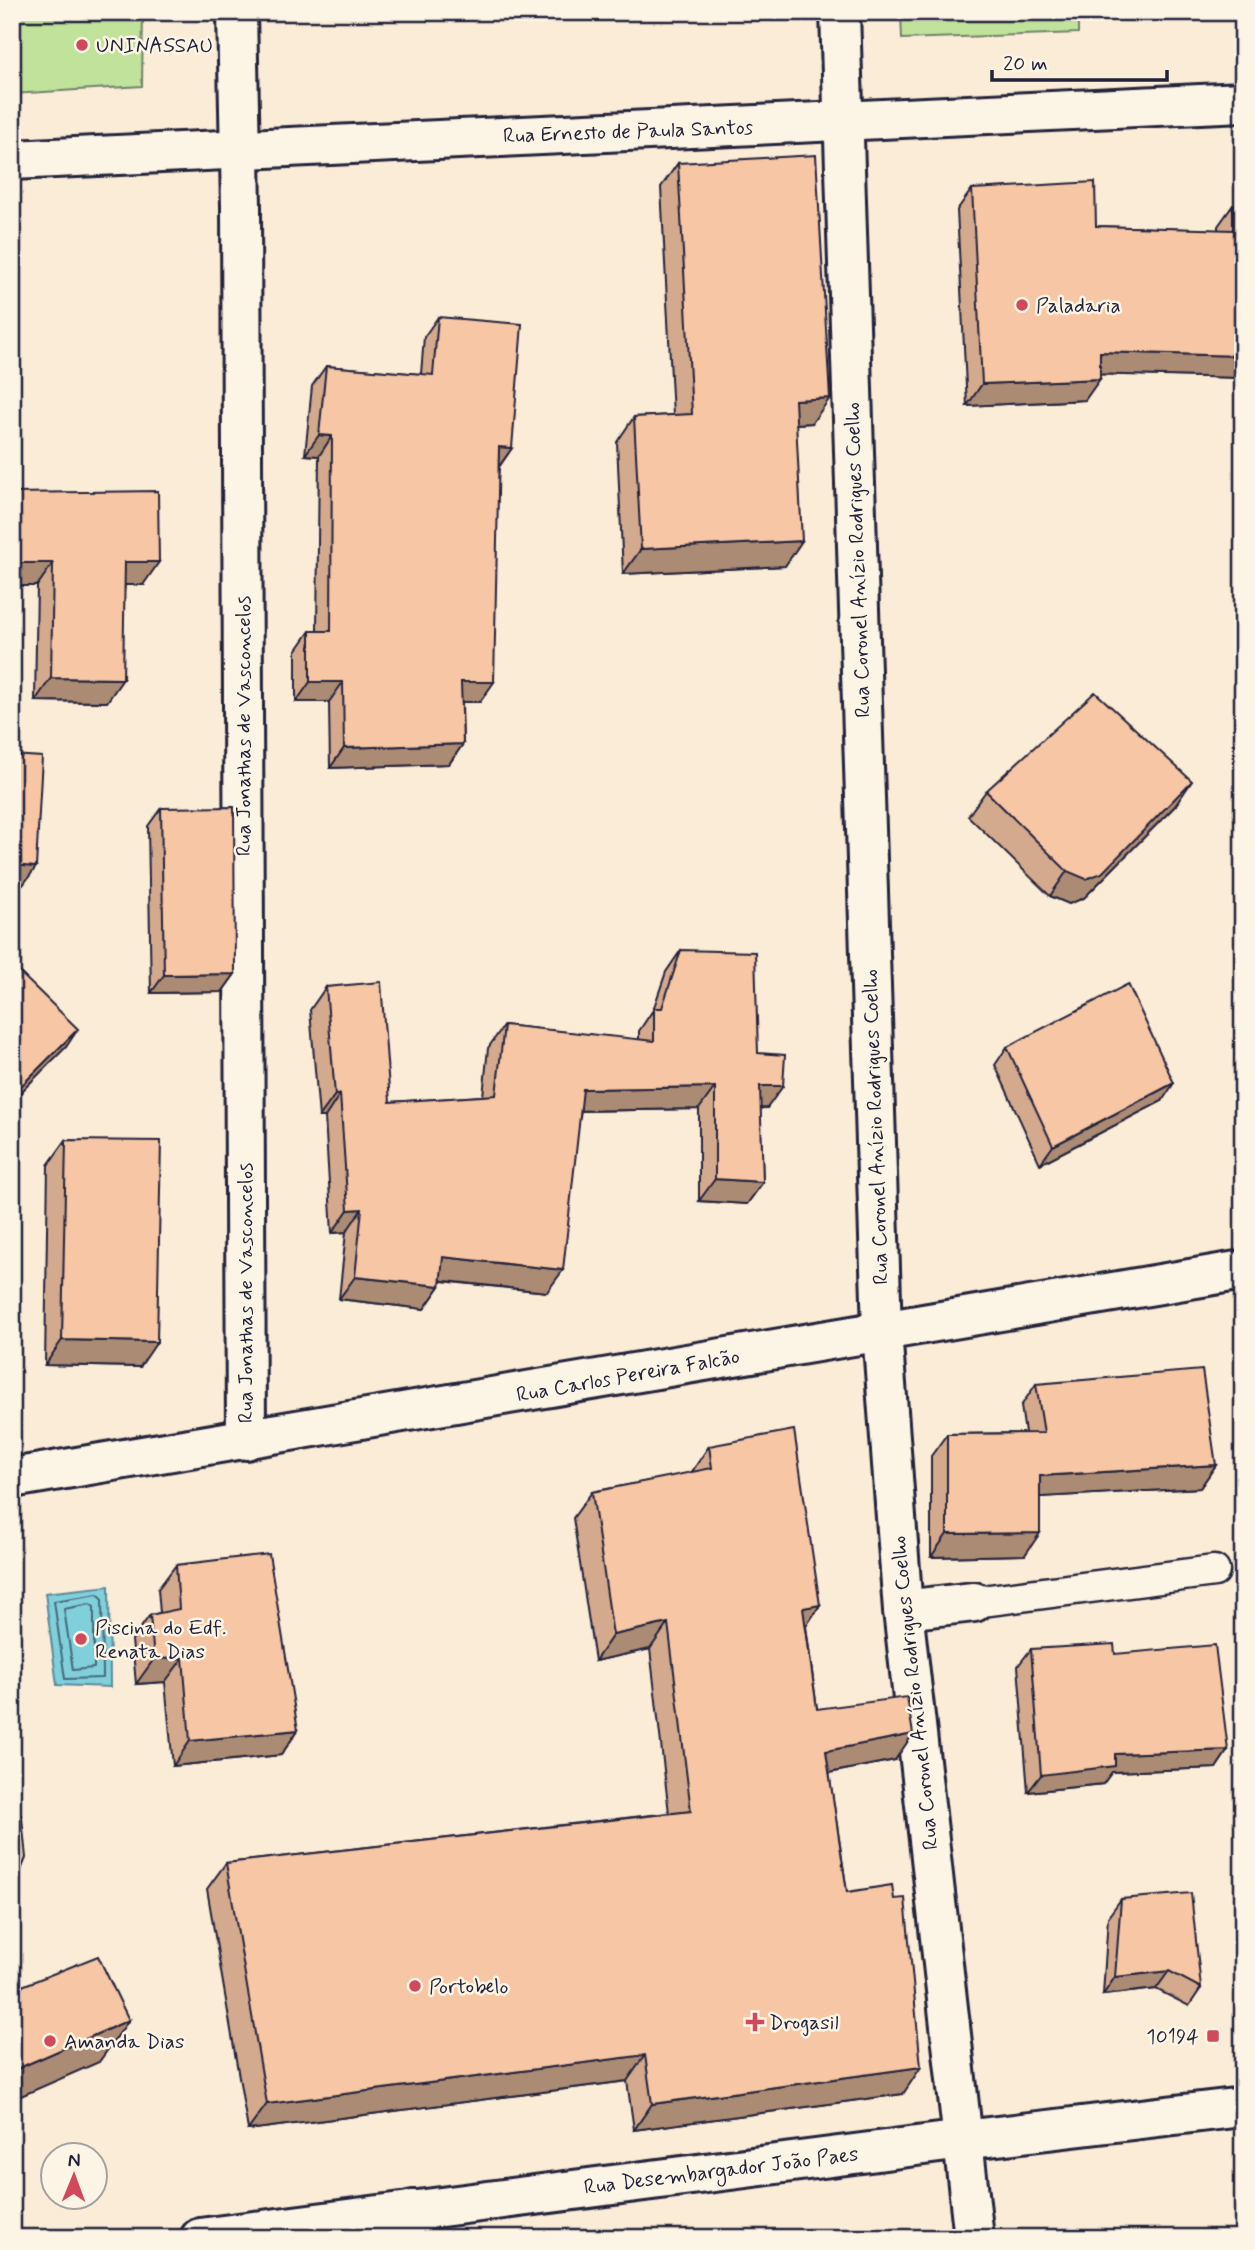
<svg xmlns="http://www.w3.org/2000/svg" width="1255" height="2250" font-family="Mynerve,sans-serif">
  <rect width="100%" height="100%" fill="#fbecd8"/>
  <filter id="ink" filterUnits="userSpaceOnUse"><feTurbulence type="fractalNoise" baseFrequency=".0143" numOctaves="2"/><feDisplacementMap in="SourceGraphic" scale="14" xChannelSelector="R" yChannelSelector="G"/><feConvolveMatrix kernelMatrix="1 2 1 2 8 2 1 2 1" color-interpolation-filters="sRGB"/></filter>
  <g filter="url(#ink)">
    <path fill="#c0e29b" stroke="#71826b" stroke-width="2" d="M12 12H143L142 86 12 94Z
      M901 12H1078V33L902 39Z"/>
    <path fill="#80d0db" stroke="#5a8a9b" stroke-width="2" d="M109 1586 110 1687 57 1685 45 1593Z"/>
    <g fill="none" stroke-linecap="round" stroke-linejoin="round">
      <path stroke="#48687b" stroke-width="2" d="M98 1594 102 1598 103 1678 65 1679 54 1601Z
        M90 1604 94 1607V1668L73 1670 64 1609Z"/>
      <g stroke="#22223b" stroke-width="35">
        <path id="service" d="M974 1602 1214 1571"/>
      </g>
      <g stroke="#22223b" stroke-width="44">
        <path id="minor" d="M237 12 241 207 246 1440
          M12 1478 1243 1270
          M903 1610 974 1602
          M413 2210 416 2238"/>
      </g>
      <g stroke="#22223b" stroke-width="44">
        <path id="tertiary" d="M840 12 882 1331 903 1610 974 2238
          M200 2238 963 2140 1243 2107"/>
      </g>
      <g stroke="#22223b" stroke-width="44">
        <path id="primary" d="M12 160 1243 102"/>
      </g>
      <use href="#service" stroke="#fcf5e5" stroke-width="30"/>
      <use href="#minor" stroke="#fcf5e5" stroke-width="38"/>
      <use href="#tertiary" stroke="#fcf5e5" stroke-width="38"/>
      <use href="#primary" stroke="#fcf5e5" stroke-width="38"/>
    </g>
    <path fill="#d4aa8e" stroke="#22223b" stroke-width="2" d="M678 163 812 423 796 424 785 566 623 574 617 442 634 417 673 415 661 187Z
      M972 189 1096 226 1218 230V226L1233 205H1243V378L1100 374 1085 400 967 406 957 210Z
      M438 317 512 448 499 467 480 702H462L463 744 449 764 330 768 329 702H296V651L310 631H317L319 456 305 455 312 386 326 366 421 374 424 337Z
      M12 493 143 585H125L107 702 35 701 37 586Z
      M986 791 1175 806 1084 898 1069 904 1050 896 968 816Z
      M161 808 235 974 222 992 151 993 148 826Z
      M681 950 758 1053 767 1108H760L763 1182 747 1204 699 1201V1109L581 1111 547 1292 441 1281 440 1286 424 1309 339 1299 346 1232 332 1233 325 1117H319L310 1010 326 987 390 1102 483 1096 488 1048 504 1025 639 1040V1031L653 1010 666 972Z
      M1243 1025V1042L1238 1032Z
      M1007 1047 1162 1101 1040 1164 995 1065Z
      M66 1140 140 1367 45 1365 48 1165Z
      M1036 1384 1216 1465 1200 1488 1040 1497 1025 1555 931 1557V1456L947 1434 1025 1433 1021 1406Z
      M709 1446 820 1605 806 1626 817 1709 895 1760 829 1773 847 1892 903 2094 634 2130 627 2081 248 2130 207 1889 226 1863 669 1813 650 1649 595 1661 573 1518 592 1492 691 1473Z
      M176 1565 298 1730 281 1755 173 1766 165 1682 136 1684 132 1640 150 1615 160 1613 158 1589Z
      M1031 1649 1115 1654 1228 1750 1216 1768 1111 1772 1103 1784 1028 1792 1018 1666Z
      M1121 1899 1201 1988 1189 2006 1156 1989 1103 1995 1108 1917Z"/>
    <path fill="#ac8b74" stroke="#22223b" stroke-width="2" d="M1100 352 1243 356V378L1085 374Z
      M1100 379 1085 400 967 406 982 384Z
      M830 398 812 423 778 425 795 400Z
      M319 435 332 436 319 456 305 455Z
      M499 447 512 448 498 468Z
      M802 541 785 566 623 574 641 549Z
      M125 562H159L143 585H109Z
      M12 563H53L37 586H12Z
      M51 678 123 679 107 702 35 701Z
      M310 682H343L329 702H296Z
      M461 682H494L480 702H447Z
      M463 744 449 764 330 768 344 748Z
      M1192 781 1175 806 1084 898 1069 904 1050 896 1067 871Z
      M12 865 36 867 23 885 12 884Z
      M235 974 222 992 151 993 164 975Z
      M78 1029 66 1047 12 1101V1095Z
      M1174 1083 1162 1101 1040 1164 1053 1146Z
      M760 1086H783L767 1108 744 1109Z
      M715 1087 699 1109 567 1111 583 1089Z
      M340 1094 325 1117H319L335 1095Z
      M715 1179 763 1182 747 1204 699 1201Z
      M362 1209 346 1232 332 1233 348 1210Z
      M443 1257 563 1270 547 1292 427 1279Z
      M355 1277 440 1286 424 1309 339 1299Z
      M62 1340 157 1342 140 1367 45 1365Z
      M1216 1465 1200 1488 1025 1498 1040 1476Z
      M1040 1533 1025 1555 931 1557 947 1534Z
      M820 1605 802 1632 803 1608Z
      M668 1623 650 1649 595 1661 613 1635Z
      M183 1658 165 1682 136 1684 154 1659Z
      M298 1730 281 1755 173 1766 190 1741Z
      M913 1734 895 1760 808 1777 826 1751Z
      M1228 1750 1216 1768 1112 1772 1103 1784 1028 1792 1041 1775 1115 1754Z
      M1169 1971 1156 1989 1103 1995 1115 1977Z
      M129 2020 99 2062 12 2100V2071Z
      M645 2055 627 2081 248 2130 267 2104Z
      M921 2067 903 2094 634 2130 652 2104Z"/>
    <path fill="#f6c6a5" stroke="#22223b" stroke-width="2" d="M816 155 830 398 795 400 802 541 641 549 634 417 692 414 678 163Z
      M1095 182 1096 226 1233 230V205H1243V356L1100 352V379L982 384 972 189Z
      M438 317 522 324 512 448 499 447 494 682H461L463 744 344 748 343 682H310V631H331L332 436 319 435 326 366 433 375Z
      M158 491 159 562H125L123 679 51 678 53 563H12V493Z
      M1095 692 1192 781 1102 873 1086 879 1067 871 986 791Z
      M12 755 42 757 36 867 12 865Z
      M234 807 235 974 164 975 161 808Z
      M681 950 755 952 758 1053 785 1055 783 1086H760L763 1182 715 1179V1087L583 1089 563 1270 443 1257 440 1286 355 1277 362 1209 348 1210 340 1094 335 1095 326 987 381 982 390 1102 496 1095 504 1025 654 1041V1008H662Z
      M12 965 78 1029 12 1095Z
      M1128 984 1174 1083 1053 1146 1007 1047Z
      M66 1140 161 1141 157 1342 62 1340Z
      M1202 1370 1216 1465 1040 1476V1533L947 1534V1434L1044 1433 1036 1384Z
      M794 1430 820 1605 803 1608 817 1709 907 1697 913 1734 826 1751 847 1892 892 1885 894 1899 905 1898 921 2067 652 2104 645 2055 267 2104 226 1863 691 1811 668 1623 613 1635 592 1492 712 1468 709 1446Z
      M269 1554 298 1730 190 1741 183 1658 154 1659 150 1615 179 1609 176 1565Z
      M1114 1644 1115 1654 1215 1645 1228 1750 1115 1754V1766L1041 1775 1031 1649Z
      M12 1801 22 1817 26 1858 12 1892Z
      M1191 1893 1201 1988 1169 1971 1115 1977 1121 1899Z
      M98 1956 129 2020 12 2071V1990Z"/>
  </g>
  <g fill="#d1495b" stroke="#fcf5e5" stroke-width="2.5">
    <circle cx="82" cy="45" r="7"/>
    <circle cx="1022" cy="305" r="7"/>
    <circle cx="81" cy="1639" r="7"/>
    <circle cx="415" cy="1986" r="7"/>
    <path d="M751.5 2011.5h7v7h7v7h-7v7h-7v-7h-7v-7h7z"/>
    <rect x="1206" y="2029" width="14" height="14" rx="3.5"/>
    <circle cx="50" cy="2041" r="7"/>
  </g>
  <g text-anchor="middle" stroke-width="5" stroke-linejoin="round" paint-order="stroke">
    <g font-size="21" fill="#22223b" stroke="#fcf5e5" text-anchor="start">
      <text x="96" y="52">UNINASSAU</text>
      <text x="1036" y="312">Paladaria</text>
      <text x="95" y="1634">Piscina do Edf.<tspan x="95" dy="24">Renata Dias</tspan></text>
      <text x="429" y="1993">Portobelo</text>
      <text x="769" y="2029">Drogasil</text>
      <text x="1199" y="2043" text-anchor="end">10194</text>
      <text x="64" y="2048">Amanda Dias</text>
    </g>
    <g font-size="21" fill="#22223b" stroke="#fcf5e5">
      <text transform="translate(628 131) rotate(-2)" y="7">Rua Ernesto de Paula Santos</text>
      <text transform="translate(857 560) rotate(-92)" y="7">Rua Coronel Anízio Rodrigues Coelho</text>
      <text transform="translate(243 726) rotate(-90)" y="7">Rua Jonathas de Vasconcelos</text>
      <text transform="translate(875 1127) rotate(-92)" y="7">Rua Coronel Anízio Rodrigues Coelho</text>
      <text transform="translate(245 1293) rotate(-90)" y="7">Rua Jonathas de Vasconcelos</text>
      <text transform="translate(628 1375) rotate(-10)" y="7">Rua Carlos Pereira Falcão</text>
      <text transform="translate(914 1693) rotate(-96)" y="7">Rua Coronel Anízio Rodrigues Coelho</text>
      <text transform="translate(721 2170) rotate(-7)" y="7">Rua Desembargador João Paes</text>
    </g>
  </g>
  <rect width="1255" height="2250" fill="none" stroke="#fcf5e5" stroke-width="42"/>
  <rect x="21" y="21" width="1213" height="2208" fill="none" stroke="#22223b" stroke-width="2.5" filter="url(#ink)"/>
  <g transform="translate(74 2176) rotate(1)"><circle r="33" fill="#fcf5e5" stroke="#a5a1a1" stroke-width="2"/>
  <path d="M0-5L12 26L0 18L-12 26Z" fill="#d1495b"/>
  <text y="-10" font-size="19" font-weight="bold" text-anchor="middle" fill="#22223b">N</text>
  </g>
  <path d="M992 70v10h175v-10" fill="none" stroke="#22223b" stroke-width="3.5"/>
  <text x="1003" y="70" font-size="21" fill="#22223b" stroke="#fcf5e5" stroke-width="5" paint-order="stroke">20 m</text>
</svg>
